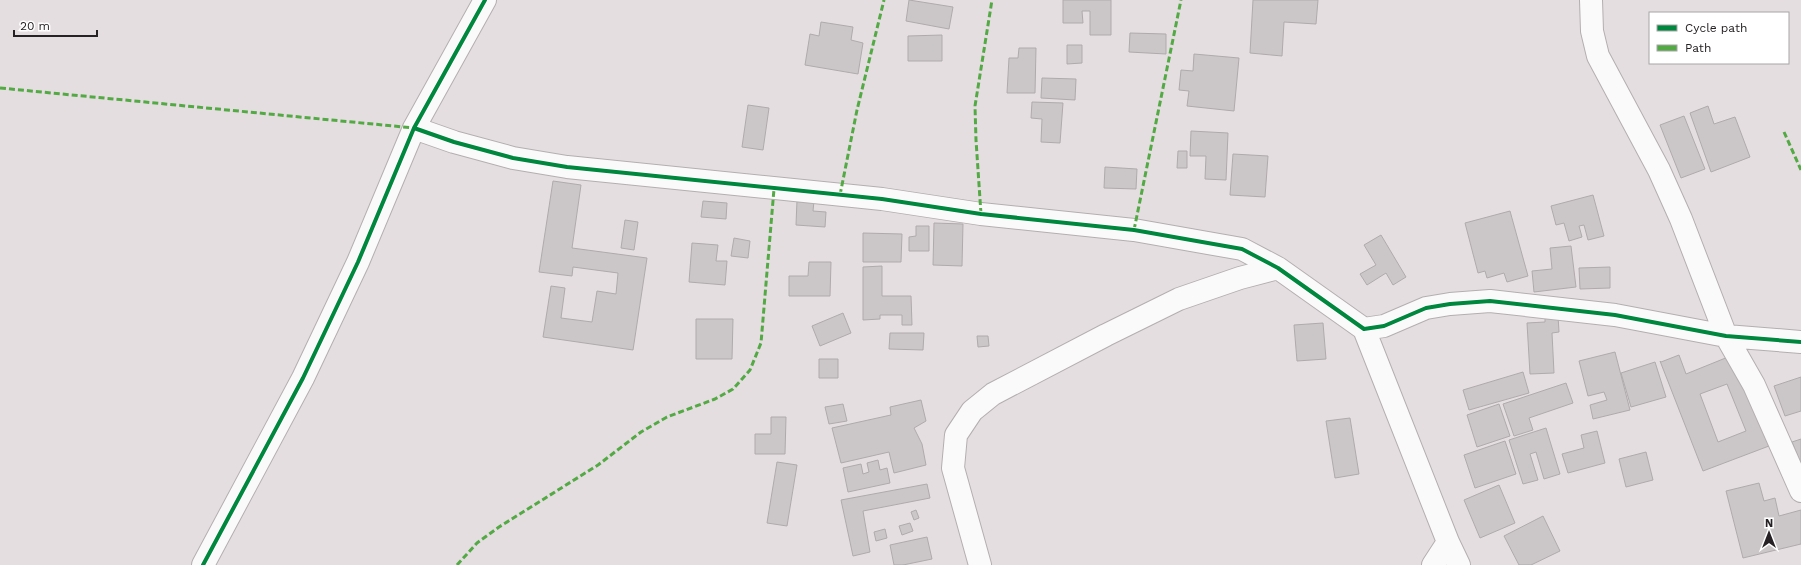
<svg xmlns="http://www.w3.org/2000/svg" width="1801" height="565" font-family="'Work Sans',sans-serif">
  <rect width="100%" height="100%" fill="#e5dee1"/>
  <path fill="#cbc6c8" stroke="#afaaac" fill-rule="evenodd" d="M909 0 953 7 949 29 906 21Z
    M1063 0H1111V35H1090V11H1082L1083 23H1063Z
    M1253 0H1318L1316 24 1284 22 1282 56 1250 53Z
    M821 22 853 27 851 40 863 43 858 74 805 65 810 34 819 36Z
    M1130 33 1166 34V54L1129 52Z
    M942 35V61H908V36Z
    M1067 45H1082V63L1067 64Z
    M1019 48H1036L1035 93H1007L1009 58H1018Z
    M1194 54 1239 58 1234 111 1187 106 1189 91 1179 90 1181 70 1193 71Z
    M1042 78 1076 79 1075 100 1041 98Z
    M1032 102 1063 103 1060 143 1041 142 1042 119 1031 118Z
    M748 105 769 108 763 150 742 147Z
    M1708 106 1714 124 1735 117 1750 157 1711 172 1690 113Z
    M1684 116 1705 169 1681 178 1660 125Z
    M1191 131 1228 133 1226 180 1205 179 1206 156H1190Z
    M1178 151H1187V168H1177Z
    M1233 154 1268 156 1265 197 1230 195Z
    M1105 167 1137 169 1136 189 1104 188Z
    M553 181 581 185 572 248 647 258 633 350 543 337 551 286 565 288 561 318 592 322 597 291 616 294 618 273 573 267 572 276 539 272Z
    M1593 195 1604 236 1588 240 1584 225 1579 226 1582 237 1569 241 1564 223 1556 225 1551 206Z
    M797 200 814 201 813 211 826 212 825 227 796 225Z
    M703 201 727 203 726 219 701 217Z
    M1510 211 1528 276 1507 282 1504 273 1487 278 1485 271 1478 273 1465 223Z
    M625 220 638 222 634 250 621 248Z
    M934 223 963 224 962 266 933 265Z
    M916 226H929V251H909V237L916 236Z
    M863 233 902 234 901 262H863Z
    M1381 235 1406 277 1393 285 1386 273 1367 285 1360 274 1376 265 1364 245Z
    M734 238 750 241 748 258 731 256Z
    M692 243 718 245 716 261H727L725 285 689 282Z
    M1571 246 1576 287 1534 292 1532 271 1552 269 1550 248Z
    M809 262H831L830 296H789V276H808Z
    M882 266V296H911L912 325H902V315H880V319L863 320V267Z
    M1610 267V288L1580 289 1579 268Z
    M843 313 851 333 820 346 812 326Z
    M1558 316 1559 332 1552 333 1554 373 1530 374 1527 323 1545 322V317Z
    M696 319H733L732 359H696Z
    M1323 323 1326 359 1297 361 1294 325Z
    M890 333H924L923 350 889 349Z
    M977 336H988L989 346 978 347Z
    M1615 352 1630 410 1593 419 1590 405 1607 400 1604 392 1588 396 1579 361Z
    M1679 355 1686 374 1733 355 1769 446 1703 471 1660 361 1661 362ZM1727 384 1746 431 1718 442 1700 394Z
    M819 359H838V378H819Z
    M1655 362 1666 397 1631 407 1621 373Z
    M1523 372 1529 393 1469 410 1463 390Z
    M1801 377V411L1785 416 1774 386Z
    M1566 383 1573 403 1529 418 1533 430 1514 436 1503 404Z
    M921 400 926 421 914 428 922 444 926 465 894 473 889 452 841 463 832 428 891 415 890 407Z
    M843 404 847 421 829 424 825 407Z
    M1499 404 1510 436 1477 447 1467 415Z
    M771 417H786L785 454H755V434H771Z
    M1350 418 1359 474 1335 478 1326 421Z
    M1546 428 1560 474 1544 479 1536 452 1530 454 1538 480 1523 484 1509 440Z
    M1597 431 1605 463 1568 473 1562 454 1584 448 1581 435Z
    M1801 439V464L1792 442Z
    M1505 441 1516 474 1475 488 1464 455Z
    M1646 452 1653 480 1626 487 1619 459Z
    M878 460 880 470 887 468 890 483 848 492 843 468 861 464 863 474 869 472 867 463Z
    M777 462 797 465 787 526 767 523Z
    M1759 483 1764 501 1775 498 1779 516 1801 510V544L1743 558 1726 491Z
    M927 484 930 498 863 511 870 552 853 556 841 500Z
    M1499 485 1515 523 1480 538 1464 500Z
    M916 510 919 518 914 520 911 512Z
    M1543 516 1560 551 1531 565H1519L1504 536Z
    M910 523 913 531 902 535 899 526Z
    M885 529 887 538 876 541 874 532Z
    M927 537 932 559 903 565H894L890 545Z"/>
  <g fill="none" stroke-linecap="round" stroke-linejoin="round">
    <g stroke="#b3aeb0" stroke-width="24">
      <path id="street" d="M1591 0 1592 31 1598 56 1659 170 1681 219 1726 336 1754 385 1801 491
        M414 128 454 142 513 158 567 167 882 199 981 214 1134 230 1242 249 1278 268 1364 329 1384 326 1426 308 1450 304 1490 301 1615 315 1726 336 1801 342
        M1364 329 1448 542 1459 565
        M203 565 303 378 358 262 414 128 485 0
        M980 565 953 468 956 435 972 411 993 394 1106 335 1179 299 1240 278 1278 268
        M1433 565 1448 542"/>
    </g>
    <use href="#street" stroke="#fbfafa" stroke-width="22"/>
    <path stroke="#53aa44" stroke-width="3" stroke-dasharray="6 3" stroke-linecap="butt" d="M0 88 414 128
      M1784 132 1801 170
      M840 195 857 110 884 0
      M981 214 976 140 975 106 992 0
      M1134 230 1181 0
      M457 565 477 543 499 527 598 465 641 432 667 417 715 399 733 389 750 370 761 343 774 189"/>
    <g stroke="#fff" stroke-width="6">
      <path id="cycleway" d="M414 128 454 142 513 158 567 167 882 199 981 214 1134 230 1242 249 1278 268 1364 329 1384 326 1426 308 1450 304 1490 301 1615 315 1726 336 1801 342
        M203 565 303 378 358 262 414 128 485 0"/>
    </g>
    <use href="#cycleway" stroke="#00873e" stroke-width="4"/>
  </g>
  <rect x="1649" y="12" width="140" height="52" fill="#ffffff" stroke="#a8a6a7"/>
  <rect x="1657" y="25" width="20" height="6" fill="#00873e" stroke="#a8a6a7"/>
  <text x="1685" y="32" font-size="12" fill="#262124">Cycle path</text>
  <rect x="1657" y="45" width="20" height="6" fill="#53aa44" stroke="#a8a6a7"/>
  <text x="1685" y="52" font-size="12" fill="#262124">Path</text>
  <g transform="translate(1769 533)" stroke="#ffffff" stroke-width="3" paint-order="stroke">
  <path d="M0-3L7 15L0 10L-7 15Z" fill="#262124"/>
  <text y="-6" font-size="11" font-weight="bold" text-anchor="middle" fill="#262124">N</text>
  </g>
  <path d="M14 30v6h83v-6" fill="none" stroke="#262124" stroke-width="2"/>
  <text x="20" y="30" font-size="12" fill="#262124" stroke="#ffffff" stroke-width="3" paint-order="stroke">20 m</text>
</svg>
